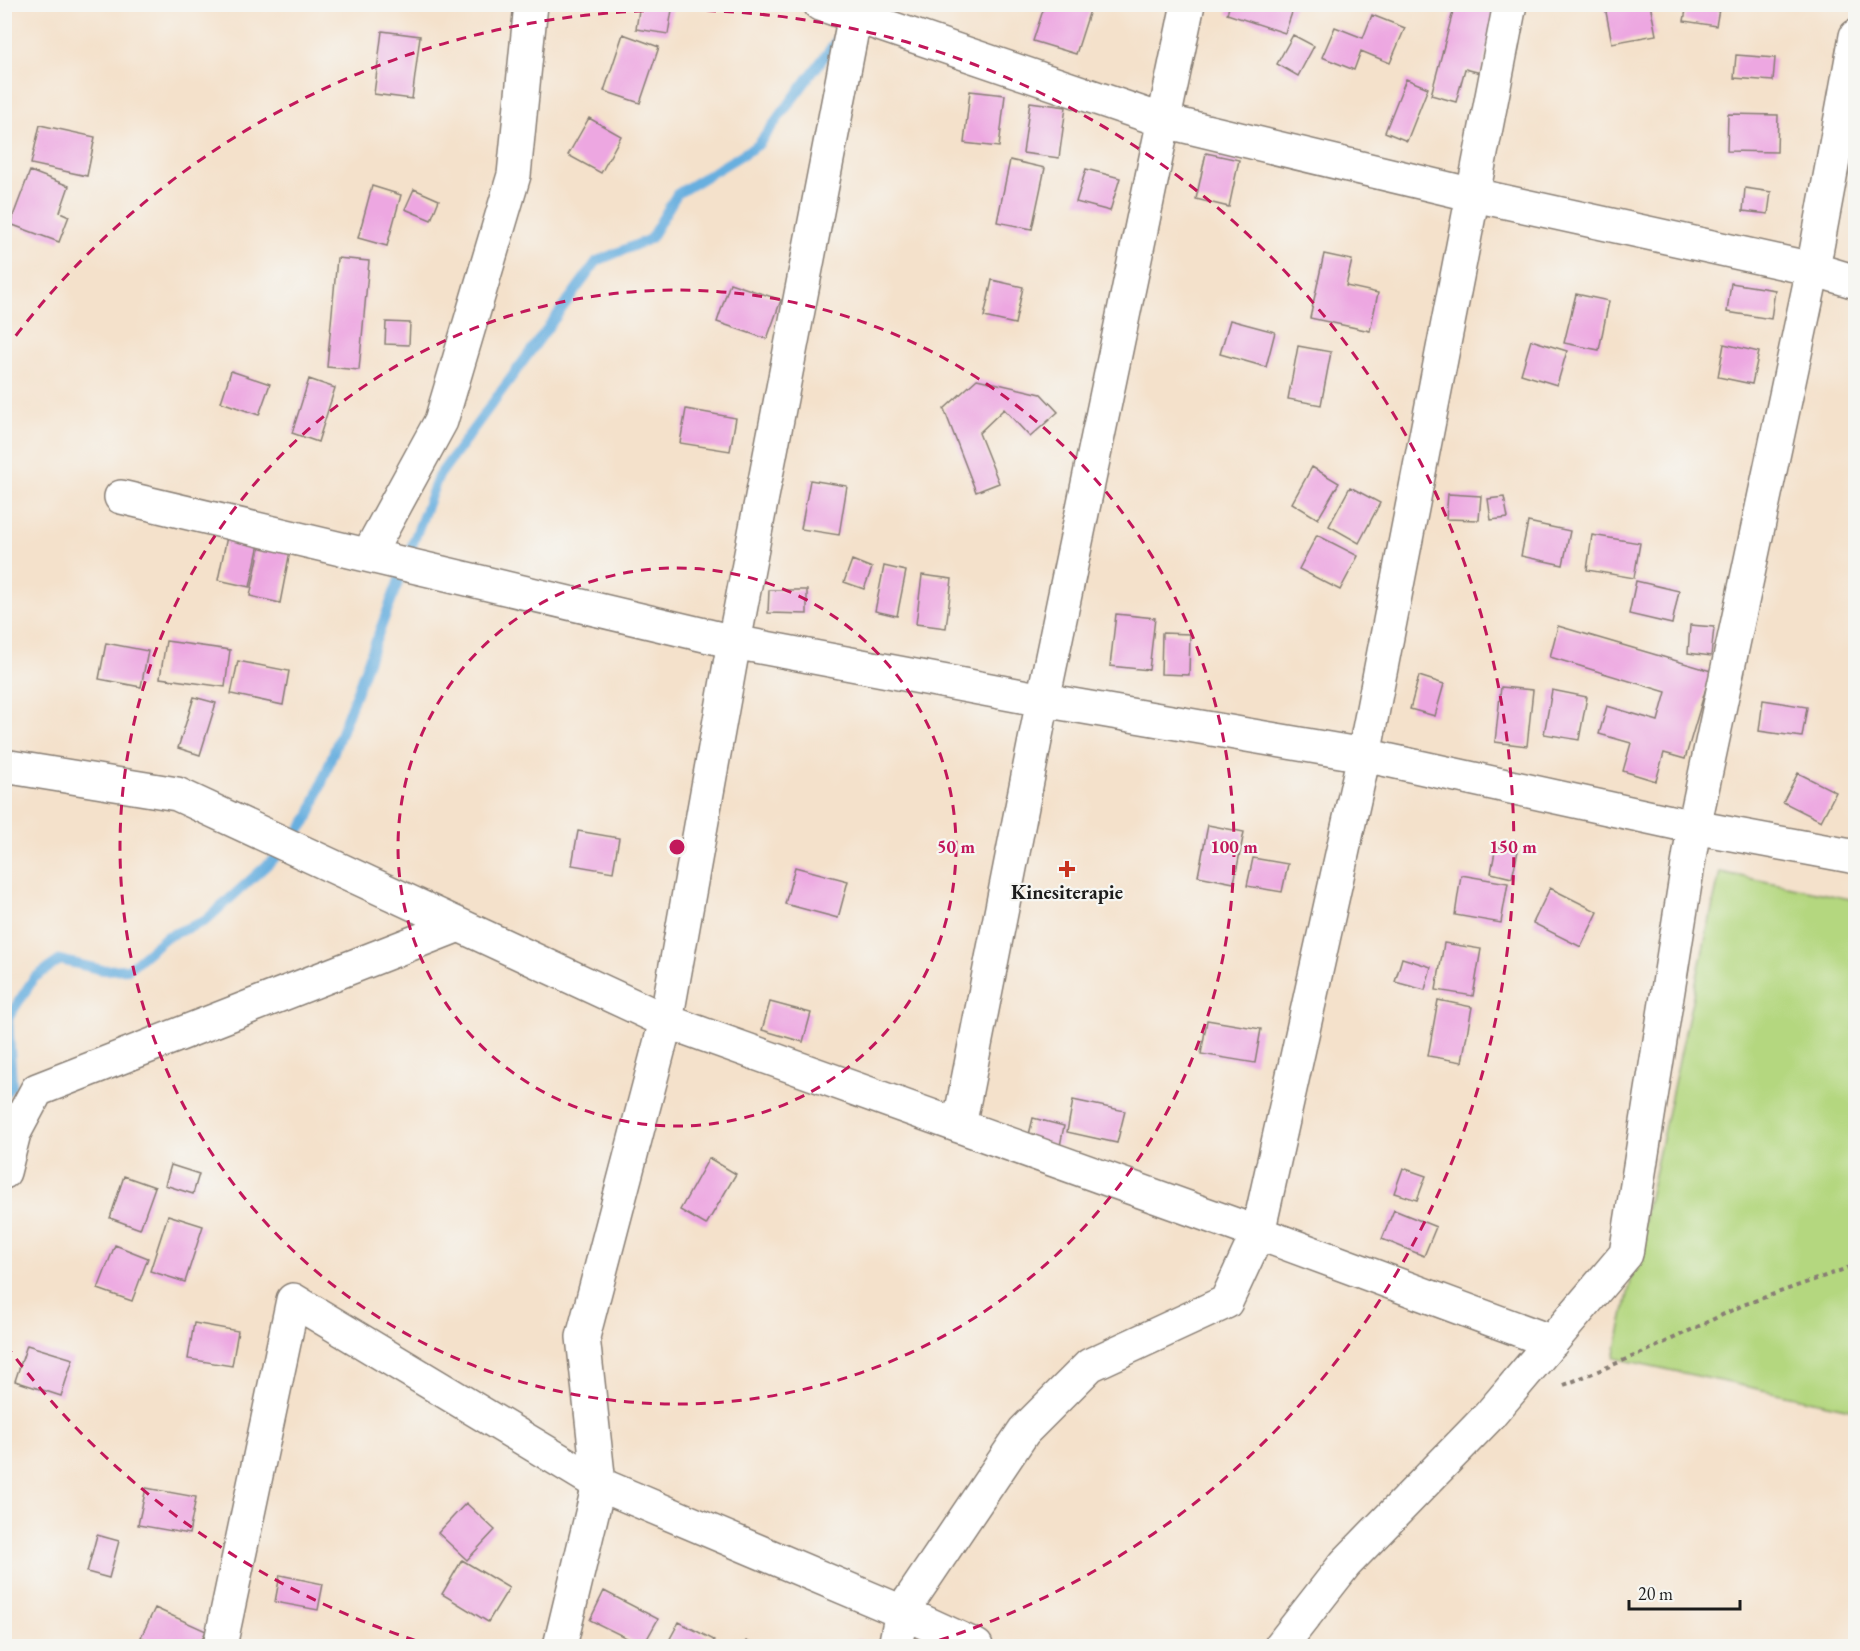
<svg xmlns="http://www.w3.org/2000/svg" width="1860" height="1651" font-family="'EB Garamond',serif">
  <rect width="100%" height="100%" fill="#f6f6f2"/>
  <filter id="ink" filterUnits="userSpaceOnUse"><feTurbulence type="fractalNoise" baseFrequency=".0167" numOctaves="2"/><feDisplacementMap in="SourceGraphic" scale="12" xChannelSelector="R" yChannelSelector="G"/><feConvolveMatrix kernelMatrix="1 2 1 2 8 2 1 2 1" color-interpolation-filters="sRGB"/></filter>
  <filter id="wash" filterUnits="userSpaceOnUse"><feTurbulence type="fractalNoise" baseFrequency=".008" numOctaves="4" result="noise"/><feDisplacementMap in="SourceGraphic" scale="24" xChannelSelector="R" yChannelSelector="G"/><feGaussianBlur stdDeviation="1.35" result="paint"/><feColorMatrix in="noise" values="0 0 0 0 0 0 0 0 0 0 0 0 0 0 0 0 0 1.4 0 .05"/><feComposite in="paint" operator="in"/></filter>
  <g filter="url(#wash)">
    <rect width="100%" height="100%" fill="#f4e1cb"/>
    <path fill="#b4d77f" stroke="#687a4e" stroke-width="1.5" d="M1720 872 1855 900V1410L1614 1358Z"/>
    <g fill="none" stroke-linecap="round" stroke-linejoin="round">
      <path stroke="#68afdf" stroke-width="10" d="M4 1095 12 1085 8 1018 34 978 60 960 103 970 128 969 166 937 205 921 288 846 309 817 438 477 597 261 650 239 677 194 758 145 840 36"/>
    </g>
    <g id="blocks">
      <path fill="#eda7e1" d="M640 4H673L668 34 636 29Z
        M1045 4H1092L1076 54 1033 41Z
        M1230 4H1295L1285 33 1227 14Z
        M1455 4H1499L1481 73 1465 69 1456 102 1431 95Z
        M1618 4H1650L1656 35 1612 43 1605 7Z
        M1687 4H1720L1716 26 1684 21Z
        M1372 15 1405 28 1390 63 1361 51 1354 70 1322 57 1335 27 1363 38Z
        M382 31 420 36 412 99 374 94Z
        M623 34 659 47 640 103 604 91Z
        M1293 35 1314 46 1298 76 1277 64Z
        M1736 55 1775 58 1773 81 1734 78Z
        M1406 79 1428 88 1407 141 1385 132Z
        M970 91 1005 95 999 147 964 143Z
        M1030 102 1066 107 1059 158 1023 153Z
        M1728 114 1778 115 1777 152 1727 151Z
        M589 118 621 136 601 173 568 155Z
        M40 125 95 137 87 176 31 164Z
        M1206 153 1239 160 1229 207 1196 199Z
        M1010 160 1045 168 1032 229 997 222Z
        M1086 169 1120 178 1110 211 1076 202Z
        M30 171 69 186 60 212 69 216 59 242 10 224Z
        M372 186 401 195 387 246 358 238Z
        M1745 188 1771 192 1768 214 1743 211Z
        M414 189 439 200 431 220 405 209Z
        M1324 254 1352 260 1346 286 1378 293 1370 331 1310 318Z
        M337 258 369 261 359 370 327 367Z
        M992 280 1023 287 1015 324 984 317Z
        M730 283 781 300 767 339 717 322Z
        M1731 283 1775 290 1771 319 1727 312Z
        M1576 294 1609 301 1599 350 1564 343Z
        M1230 320 1275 332 1266 367 1220 354Z
        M386 322 410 323 409 345 385 344Z
        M1531 340 1567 351 1557 385 1521 374Z
        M1724 344 1759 352 1752 384 1718 377Z
        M1298 346 1331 352 1321 405 1288 399Z
        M231 371 270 384 259 415 221 402Z
        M309 379 335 388 318 442 292 433Z
        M977 379 1041 394 1058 412 1030 437 1004 409 979 433 999 483 976 492 944 409Z
        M686 409 736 418 730 451 680 443Z
        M1312 467 1339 483 1318 519 1292 503Z
        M810 480 847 486 839 535 801 529Z
        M1350 487 1380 503 1359 543 1329 526Z
        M1448 494 1481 496 1479 520 1446 519Z
        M1504 497 1508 518 1491 520 1488 499Z
        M1528 522 1570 531 1563 565 1521 556Z
        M229 527 261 534 250 587 218 580Z
        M263 534 292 541 280 603 250 596Z
        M1317 535 1358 556 1340 590 1299 569Z
        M1592 535 1640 543 1634 578 1587 570Z
        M852 560 872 568 864 589 844 582Z
        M884 566 906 571 897 616 875 611Z
        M922 575 952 579 946 628 916 624Z
        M1636 581 1679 591 1672 624 1629 614Z
        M769 590H807V614L768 613Z
        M1116 614 1155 618 1149 670 1110 666Z
        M1690 625 1714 627 1711 656 1688 653Z
        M1558 626 1711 671 1685 759 1664 753 1656 781 1623 771 1631 743 1599 734 1607 706 1658 721 1666 692 1550 657Z
        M1162 633 1190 634 1189 675 1161 674Z
        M166 641 230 650 225 687 160 678Z
        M106 643 148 651 141 687 99 679Z
        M238 661 289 671 283 705 231 694Z
        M1419 676 1444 684 1435 716 1410 709Z
        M1501 687 1533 690 1527 746 1495 742Z
        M1552 690 1587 697 1579 740 1544 734Z
        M194 697 216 703 200 755 178 748Z
        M1763 700 1807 707 1802 737 1759 731Z
        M1798 773 1836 792 1821 821 1783 802Z
        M1208 825 1244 832 1234 883 1198 876Z
        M578 831 619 838 613 872 572 865Z
        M1496 846 1518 851 1512 878 1491 873Z
        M1253 858 1288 864 1282 892 1247 886Z
        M795 867 848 881 838 918 785 904Z
        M1461 875 1508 883 1501 923 1455 915Z
        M1550 888 1598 912 1581 947 1533 923Z
        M1444 943 1481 949 1473 996 1436 990Z
        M1402 958 1431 967 1425 990 1395 982Z
        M1438 1000 1472 1007 1462 1062 1428 1056Z
        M770 1002 811 1013 803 1042 762 1030Z
        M1207 1020 1261 1029 1255 1063 1201 1054Z
        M1073 1100 1125 1111 1117 1143 1067 1132Z
        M1033 1118 1064 1126 1060 1146 1028 1139Z
        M709 1158 736 1174 706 1225 680 1210Z
        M171 1165 199 1174 193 1194 165 1185Z
        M1403 1168 1426 1176 1417 1200 1394 1193Z
        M124 1176 155 1187 140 1229 110 1218Z
        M1394 1210 1436 1227 1424 1256 1382 1239Z
        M168 1215 203 1226 185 1282 150 1271Z
        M115 1245 148 1258 132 1301 98 1289Z
        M194 1323 238 1331 232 1366 188 1359Z
        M27 1345 73 1359 61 1396 15 1381Z
        M146 1488 196 1497 189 1534 138 1525Z
        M466 1503 495 1530 467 1560 438 1533Z
        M97 1535 119 1541 109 1578 87 1572Z
        M462 1560 509 1588 488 1622 442 1594Z
        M280 1575 323 1584 318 1610 275 1602Z
        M604 1591 658 1619 643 1646 590 1620Z
        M155 1608 206 1631 198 1646H162L141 1637Z
        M679 1622 714 1640 711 1646H666Z
        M856 1639 880 1646H854Z
        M746 1641 758 1646H743Z"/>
    </g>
  </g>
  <g filter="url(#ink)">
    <use href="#blocks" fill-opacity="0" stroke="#887e74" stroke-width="1.5"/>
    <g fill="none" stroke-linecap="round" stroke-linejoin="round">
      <g stroke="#887e74" stroke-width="36">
        <path id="minor" d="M820 4 1164 121 1474 195 1813 269 1856 282
          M121 497 734 642 1043 700 1364 755 1694 827 1856 857
          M368 555 441 421 514 175 531 4
          M4 766 177 794 666 1021 1258 1233 1552 1342
          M959 1126 1043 700 1188 4
          M4 1172 14 1133 37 1090 459 925
          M220 1646 293 1300 599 1484 902 1612 976 1646
          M560 1646 599 1484 583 1337 666 1021 734 642 857 4
          M895 1646 902 1612 1024 1431 1090 1365 1226 1302 1258 1233 1364 755 1510 4
          M1281 1646 1345 1564 1489 1416 1626 1254 1694 827 1813 269 1856 36"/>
      </g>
      <path stroke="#887e74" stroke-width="4" stroke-dasharray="4.5 4.5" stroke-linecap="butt" d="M1564 1385 1651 1349 1743 1305 1856 1265"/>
      <use href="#minor" stroke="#fff" stroke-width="33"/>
    </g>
  </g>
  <g fill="none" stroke="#c2185b" stroke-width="3" stroke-dasharray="10 8">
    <circle cx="677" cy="847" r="279"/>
    <circle cx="677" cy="847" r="557"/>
    <path d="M433 1646A836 836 0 0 1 5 1344M5 350A836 836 0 1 1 921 1646"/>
  </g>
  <path fill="#c8321e" stroke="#f6f6f2" stroke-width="2" d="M1064 860h6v6h6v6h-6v6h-6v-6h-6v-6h6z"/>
  <g text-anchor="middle" stroke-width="4.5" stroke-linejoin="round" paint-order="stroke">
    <g font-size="20" font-weight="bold" fill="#1c1c1c" stroke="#f6f6f2">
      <text x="1067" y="899">Kinesiterapie</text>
    </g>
  </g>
  <circle cx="677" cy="847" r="9" fill="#c2185b" stroke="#f6f6f2" stroke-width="3"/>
  <g font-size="18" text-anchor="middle" font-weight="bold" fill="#c2185b" stroke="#f6f6f2" stroke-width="4.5" stroke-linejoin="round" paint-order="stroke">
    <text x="956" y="853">50 m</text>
    <text x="1234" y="853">100 m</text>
    <text x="1513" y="853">150 m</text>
  </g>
  <rect width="1860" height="1651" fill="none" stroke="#f6f6f2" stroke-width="24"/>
  <path d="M1629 1600v9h111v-9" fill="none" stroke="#1c1c1c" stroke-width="3"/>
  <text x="1638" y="1600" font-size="18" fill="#1c1c1c" stroke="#f6f6f2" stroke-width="4.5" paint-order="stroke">20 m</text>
</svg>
